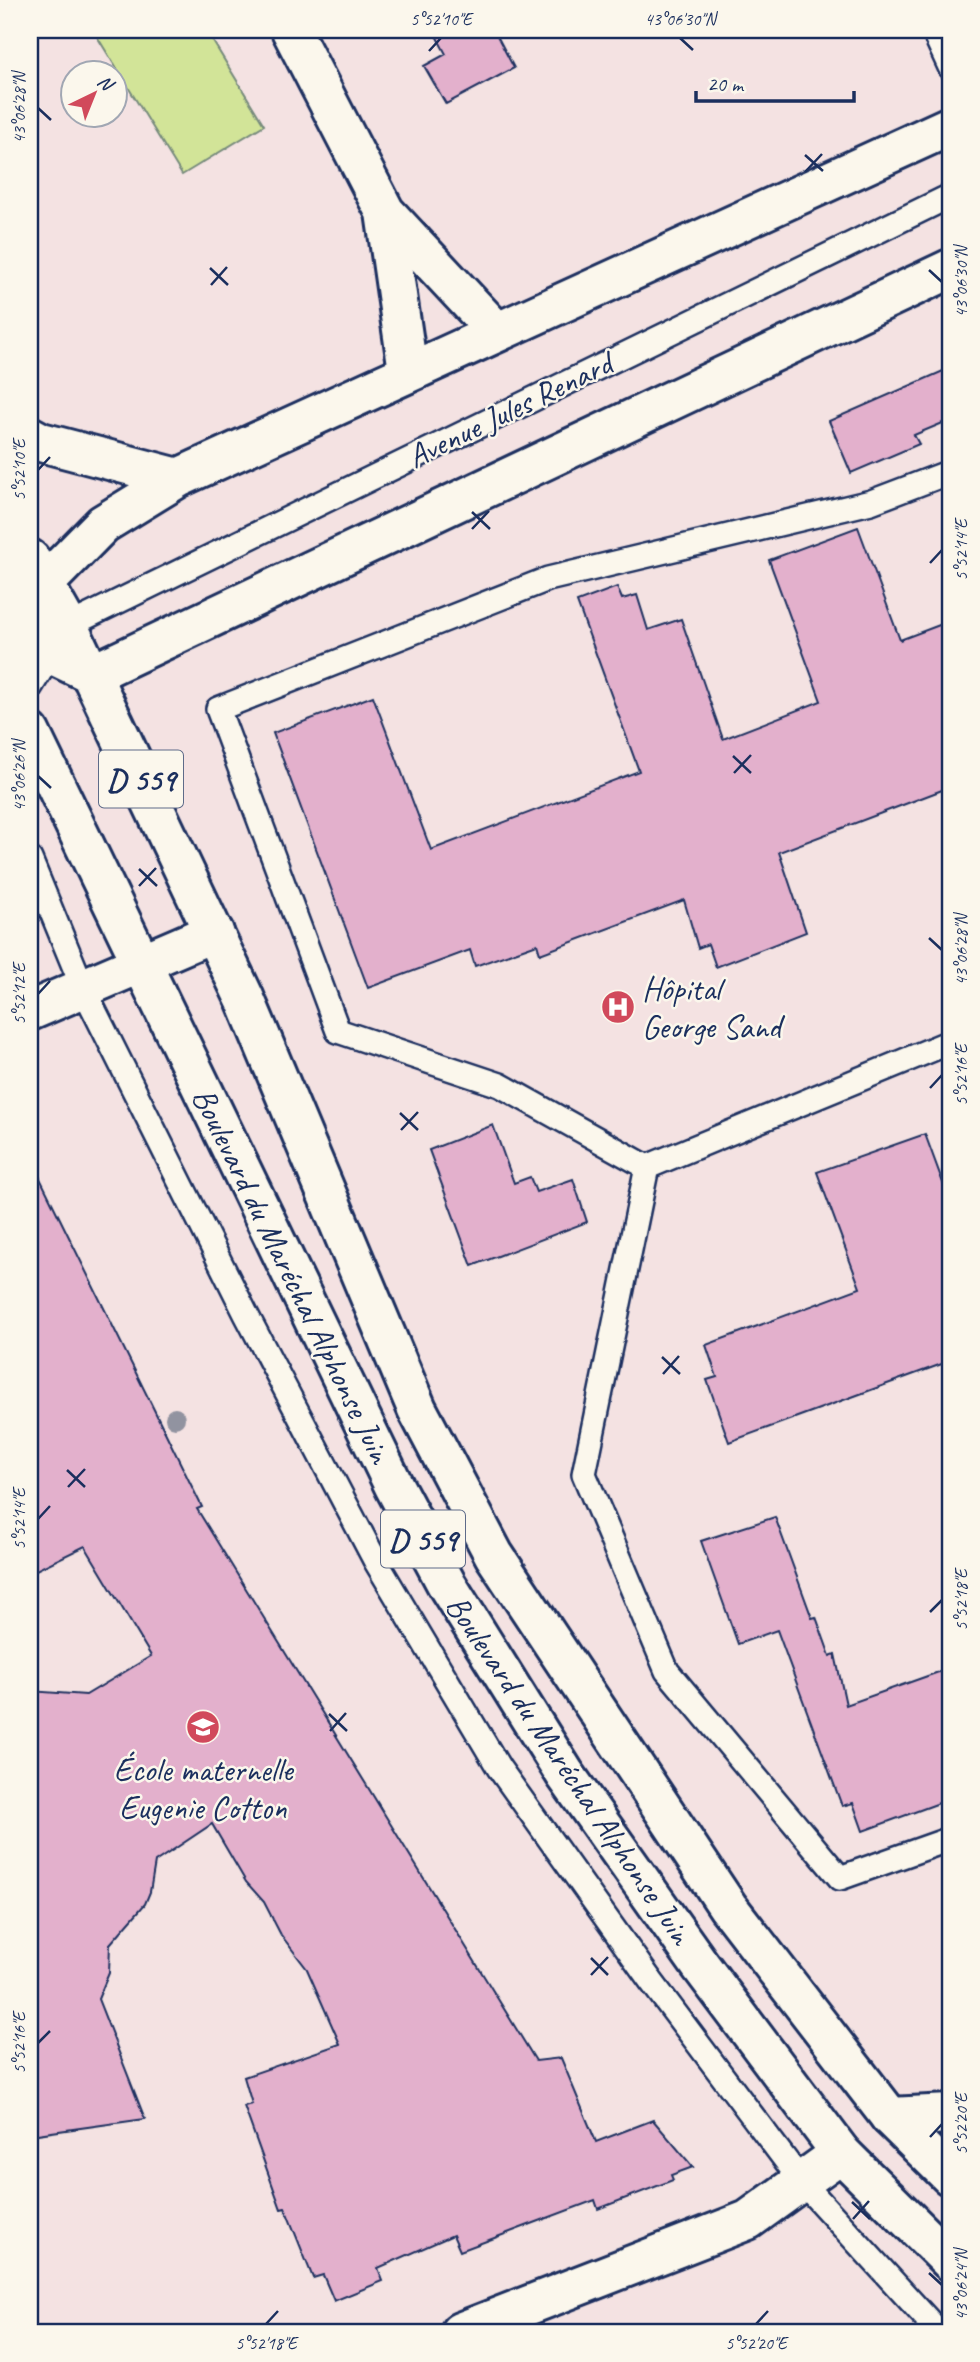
<svg xmlns="http://www.w3.org/2000/svg" width="980" height="2362" font-family="Caveat,sans-serif">
  <rect width="100%" height="100%" fill="#f4e2e2"/>
  <filter id="ink" filterUnits="userSpaceOnUse"><feTurbulence type="fractalNoise" baseFrequency=".0143" numOctaves="2"/><feDisplacementMap in="SourceGraphic" scale="14" xChannelSelector="R" yChannelSelector="G"/><feConvolveMatrix kernelMatrix="1 2 1 2 8 2 1 2 1" color-interpolation-filters="sRGB"/></filter>
  <g filter="url(#ink)">
    <path fill="#d2e498" stroke="#768a7b" stroke-width="2" d="M93 30H206L264 125 182 175Z"/>
    <path fill="#e3b0cc" stroke="#1b2f5e" stroke-width="2" d="M433 30H494L514 68 446 104 424 66 446 54Z
      M950 368V420L914 435 919 444 851 473 829 421Z
      M858 527 900 640 950 621V787L779 852 806 932 716 967 708 944 698 948 684 900 540 954 537 944 475 966 470 950 368 988 273 733 373 696 431 850 639 771 577 602 617 587 622 599 637 595 648 630 681 619 723 739 821 701 769 560Z
      M493 1125 514 1183 530 1177 536 1192 573 1179 587 1222 472 1266 429 1150Z
      M925 1134 950 1202V1361L729 1442 707 1380 717 1377 706 1345 860 1288 817 1172Z
      M30 1158 202 1507 197 1509 536 2061 561 2058 596 2142 653 2120 693 2167 671 2175 673 2180 598 2209 595 2200 460 2251 453 2235 378 2268 383 2281 334 2301 323 2275 313 2278 285 2208 281 2209 244 2106 252 2104 244 2077 340 2044 307 1969 281 1935 264 1902 246 1882 212 1824 155 1862 150 1892 145 1904 110 1944 109 1973 98 1999 145 2119 30 2135V1691L86 1695 151 1656 85 1546 30 1573Z
      M775 1517 812 1618 816 1617 830 1656 835 1654 846 1705 950 1668V1799L863 1831 853 1803 842 1806 777 1630 738 1644 701 1541Z"/>
    <g fill="none" stroke-linecap="round" stroke-linejoin="round">
      <g stroke="#1b2f5e" stroke-width="28">
        <path id="service" d="M933 30 950 67
          M950 472 871 502 548 579 218 709 338 1031 500 1085 647 1167 950 1042
          M30 613 68 626
          M30 688 68 626 950 196
          M30 859 83 988 246 1314 375 1560 499 1768 651 1981 802 2182 939 2332
          M647 1167 584 1474 667 1671 840 1878 950 1839"/>
      </g>
      <g stroke="#1b2f5e" stroke-width="44">
        <path id="minor" d="M291 30 385 212 496 331
          M385 212 408 371
          M30 436 41 442 178 478 950 126
          M44 584 103 524 178 478
          M92 674 950 269
          M30 1011 214 932
          M890 2117 950 2114
          M460 2332 748 2220 841 2153"/>
      </g>
      <g stroke="#1b2f5e" stroke-width="44">
        <path id="primary" d="M30 559 68 626 245 999 417 1409 494 1555 728 1907 890 2117 950 2176
          M30 635 59 658 92 674
          M30 732 394 1486 447 1585 565 1774 700 1965 841 2153 950 2261"/>
      </g>
      <use href="#service" stroke="#fbf7ec" stroke-width="23"/>
      <use href="#minor" stroke="#fbf7ec" stroke-width="38"/>
      <use href="#primary" stroke="#fbf7ec" stroke-width="38"/>
    </g>
    <circle fill="#9193a0" cx="175" cy="1418" r="10"/>
  </g>
  <path fill="none" stroke="#1b2f5e" stroke-width="2.5" d="M680 38 693 50M429 51 441 38M38 108 51 120M805 155 823 171M805 172 822 154M210 268 228 285M929 270 942 282M211 285 227 267M38 470 50 457M472 512 490 529M472 529 489 511M930 563 942 550M733 756 751 773M734 773 751 755M38 776 51 788M139 869 157 886M139 886 156 868M929 938 942 950M38 994 50 981M930 1088 942 1075M400 1113 418 1130M401 1130 418 1112M662 1357 680 1374M663 1374 679 1356M67 1470 85 1487M68 1487 85 1469M38 1519 50 1506M930 1612 942 1600M329 1714 347 1731M330 1731 346 1713M591 1958 608 1975M591 1975 608 1957M38 2043 50 2031M930 2137 942 2124M852 2202 870 2219M853 2219 869 2201M929 2273 942 2285M266 2324 278 2311M756 2324 768 2311"/>
  <defs>
    <g id="hospital-disc" transform="scale(1.75)"><circle r="9.5" fill="#d1495b" stroke="#fbf7ec"/><path d="M-5-5h3v3.5h4V-5h3V5h-3V1.5h-4V5h-3Z" fill="#fff"/></g>
    <g id="school-disc" transform="scale(1.75)"><circle r="9.5" fill="#d1495b" stroke="#fbf7ec"/><path d="M0-5L7-2L0 1L-7-2ZM-4 1L0 2.5L4 1V4Q0 6-4 4Z" fill="#fff"/></g>
  </defs>
  <g fill-rule="evenodd">
    <use href="#hospital-disc" x="618" y="1007"/>
    <use href="#school-disc" x="203" y="1727"/>
  </g>
  <g text-anchor="middle" stroke-width="5" stroke-linejoin="round" paint-order="stroke">
    <g fill="#fbf7ec" stroke="#5e6b89" stroke-width="2">
      <rect x="99" y="750.5" width="84" height="57" rx="5"/>
      <rect x="381" y="1510.5" width="84" height="57" rx="5"/>
    </g>
    <g font-size="32" font-weight="bold" fill="#1b2f5e">
      <text x="141" y="790">D 559</text>
      <text x="423" y="1550">D 559</text>
    </g>
    <g font-size="33" fill="#1b2f5e" stroke="#fbf7ec">
      <text transform="translate(509 409) rotate(-26)" y="12">Avenue Jules Renard</text>
      <text transform="translate(293 1275) rotate(64)" y="12">Boulevard du Maréchal Alphonse Juin</text>
      <text transform="translate(570 1769) rotate(56)" y="12">Boulevard du Maréchal Alphonse Juin</text>
    </g>
    <g font-size="33" fill="#1b2f5e" stroke="#fbf7ec" text-anchor="start">
      <text x="642" y="1000">Hôpital<tspan x="642" dy="38">George Sand</tspan></text>
      <text x="203" y="1781" text-anchor="middle">École maternelle<tspan x="203" dy="38">Eugenie Cotton</tspan></text>
    </g>
  </g>
  <rect width="980" height="2362" fill="none" stroke="#fbf7ec" stroke-width="77"/>
  <g transform="translate(94 94) rotate(43)"><circle r="33" fill="#fbf7ec" stroke="#a1a7b3" stroke-width="2"/>
  <path d="M0-5L12 26L0 18L-12 26Z" fill="#d1495b"/>
  <text y="-10" font-size="19" font-weight="bold" text-anchor="middle" fill="#1b2f5e">N</text>
  </g>
  <path d="M696 91v10h158v-10" fill="none" stroke="#1b2f5e" stroke-width="3.5"/>
  <text x="707" y="91" font-size="21" fill="#1b2f5e" stroke="#fbf7ec" stroke-width="5" paint-order="stroke">20 m</text>
  <rect x="38" y="38" width="904" height="2286" fill="none" stroke="#1b2f5e" stroke-width="2.5"/>
  <g font-size="18" text-anchor="middle" fill="#1b2f5e">
    <text x="441" y="25">5°52'10"E</text>
    <text x="680" y="25">43°06'30"N</text>
    <text transform="translate(19 108) rotate(-90)" y="6">43°06'28"N</text>
    <text transform="translate(961 282) rotate(-90)" y="6">43°06'30"N</text>
    <text transform="translate(19 470) rotate(-90)" y="6">5°52'10"E</text>
    <text transform="translate(961 550) rotate(-90)" y="6">5°52'14"E</text>
    <text transform="translate(19 776) rotate(-90)" y="6">43°06'26"N</text>
    <text transform="translate(961 950) rotate(-90)" y="6">43°06'28"N</text>
    <text transform="translate(19 994) rotate(-90)" y="6">5°52'12"E</text>
    <text transform="translate(961 1075) rotate(-90)" y="6">5°52'16"E</text>
    <text transform="translate(19 1519) rotate(-90)" y="6">5°52'14"E</text>
    <text transform="translate(961 1600) rotate(-90)" y="6">5°52'18"E</text>
    <text transform="translate(19 2043) rotate(-90)" y="6">5°52'16"E</text>
    <text transform="translate(961 2124) rotate(-90)" y="6">5°52'20"E</text>
    <text transform="translate(961 2285) rotate(-90)" y="6">43°06'24"N</text>
    <text x="266" y="2349">5°52'18"E</text>
    <text x="756" y="2349">5°52'20"E</text>
  </g>
</svg>
